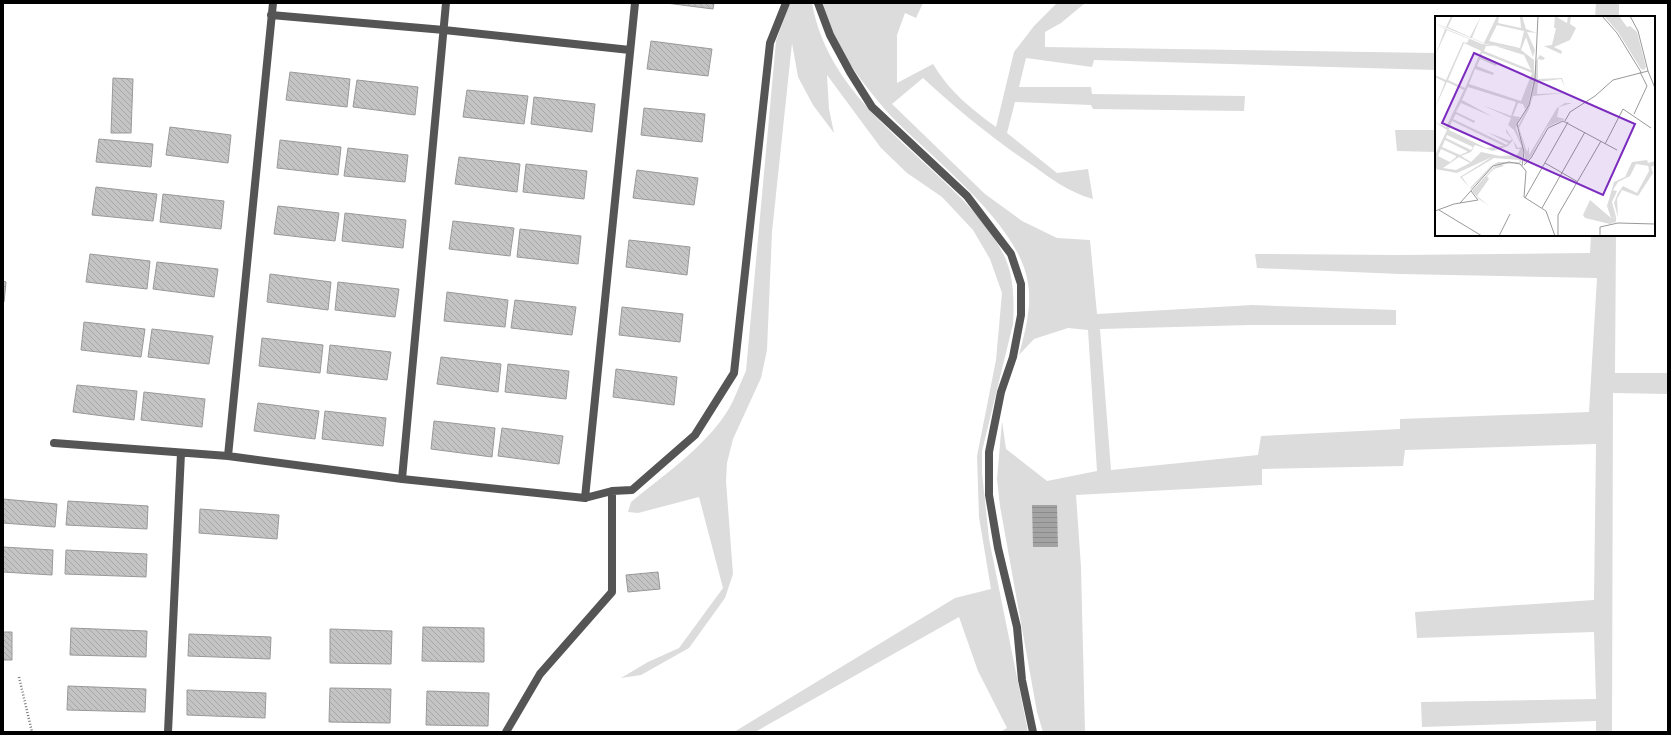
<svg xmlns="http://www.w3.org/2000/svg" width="1671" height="735" font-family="'Nunito Sans',sans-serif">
  <defs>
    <pattern id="water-rules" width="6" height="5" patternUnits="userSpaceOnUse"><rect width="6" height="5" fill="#a3a3a3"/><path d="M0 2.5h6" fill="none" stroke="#8b8b8b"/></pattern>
    <pattern id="building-back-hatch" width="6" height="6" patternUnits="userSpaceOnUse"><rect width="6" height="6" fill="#c4c4c4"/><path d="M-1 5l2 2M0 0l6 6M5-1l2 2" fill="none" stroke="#a7a7a7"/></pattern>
  </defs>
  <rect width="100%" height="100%" fill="#fff"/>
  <path fill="#dcdcdc" d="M790 3H812C827 89 903 139 960 197 980 218 1003 244 1010 272 1014 289 1014 307 1013 324L982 451V473L989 539 1028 732H1000L1007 728 978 671 959 617 755 732H734L955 598 991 589 979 517 977 456 996 360 1002 293 990 259 973 230 942 197 907 173 881 148 827 75 829 109 834 133 813 105 798 77 792 43 772 232 767 350 761 378 733 439 727 463 726 481 733 574 725 598 689 648 641 675 621 678 648 662 679 648 723 588 699 497 638 513 628 512 631 502C665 474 712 442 732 403 737 392 741 382 746 371L776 41Z
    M823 3H923L916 18 905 13 897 35V83L933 64C950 92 970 108 996 127L1014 52 1034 26 1057 3H1085L1061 23 1045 32V47L1436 53V70L1094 60 1092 67 1026 58 1019 87H1091L1092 94 1245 96 1244 111 1093 109 1091 105 1015 102 1007 133 1057 173 1088 169 1093 199C1068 192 1053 180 1032 165 993 139 958 110 923 78L892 104 985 194 1022 221 1057 238 1090 240 1097 314 1252 305 1396 310V325H1250L1100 329 1111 470 1258 455 1261 436 1400 429V419L1589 412 1597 278 1400 274 1257 268 1255 254 1398 255 1590 253 1591 235H1616L1615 373H1668V394L1613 393 1612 732H1596V721L1422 727 1421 702 1596 699 1594 632 1417 638 1415 612 1594 600 1596 444 1405 450 1403 466 1262 469V485L1076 495 1081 567 1085 732H1043L1037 712 1000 506 997 479 1002 421 1006 449 1047 481 1097 471 1088 330 1068 328 1034 339 1019 355C1025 332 1032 307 1028 283 1019 223 930 157 889 114 875 98 862 82 850 64 839 47 825 23 823 3Z
    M1596 3H1619V17H1595Z
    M1395 130H1436V152L1397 151Z"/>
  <path fill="url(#water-rules)" d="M1032 505H1057L1058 547H1033Z"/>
  <path fill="url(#building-back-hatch)" stroke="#999" d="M666 3H714L713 9Z
    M651 41 712 49 708 76 647 69Z
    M290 72 350 79 347 107 286 100Z
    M113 78 133 79 131 133H111Z
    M357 80 418 87 415 115 353 107Z
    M467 90 528 96 524 124 463 117Z
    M534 97 595 104 592 132 531 124Z
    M644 108 705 114 702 142 641 135Z
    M170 127 231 135 228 163 166 155Z
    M99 139 153 144 151 167 96 162Z
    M280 140 341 147 338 175 277 168Z
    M348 148 408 155 405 182 344 176Z
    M459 157 520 164 517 192 455 184Z
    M526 164 587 171 584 199 523 192Z
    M637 170 698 178 694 205 633 198Z
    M96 187 157 194 153 221 92 215Z
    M163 194 224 201 221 229 160 222Z
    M278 206 339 213 335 241 274 234Z
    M345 213 406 220 403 248 342 241Z
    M453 221 514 228 510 256 449 249Z
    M520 229 581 236 578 264 517 257Z
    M629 240 690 247 687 275 626 267Z
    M90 254 150 261 147 289 86 282Z
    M157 262 218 269 214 297 153 289Z
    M270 274 331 282 328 310 267 302Z
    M3 281 6 282 4 302H3Z
    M338 282 399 289 395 317 335 310Z
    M447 292 508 300 505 327 444 321Z
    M515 300 576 307 572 335 511 328Z
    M622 307 683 314 680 342 619 335Z
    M84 322 145 329 141 357 81 350Z
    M152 329 213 336 209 364 148 357Z
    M262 338 323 345 320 373 259 366Z
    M330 345 391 352 387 380 327 373Z
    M441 357 501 364 498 392 437 384Z
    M508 364 569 371 566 399 505 392Z
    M616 369 677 377 674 405 613 397Z
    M77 385 137 391 134 420 73 412Z
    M144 392 205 399 202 427 141 420Z
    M258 403 319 411 315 439 254 431Z
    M325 411 386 418 383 446 322 439Z
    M434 421 495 428 492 457 431 449Z
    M502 428 563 436 559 464 498 456Z
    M3 499 57 504 55 527 3 523Z
    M68 501 148 506 147 529 66 525Z
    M200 509 279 515 277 539 199 533Z
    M3 547 53 550 52 575 3 572Z
    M66 550 147 554 146 577 65 574Z
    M658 572 660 589 628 592 626 575Z
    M423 627 484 628V662L422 661Z
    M71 628 147 631 146 657 70 655Z
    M330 629 392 631 391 664 330 663Z
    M3 632H12V660H3Z
    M189 634 271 637 270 659 188 656Z
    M68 686 146 689 145 712 67 710Z
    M330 688 391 689 390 723 329 722Z
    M187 690 266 693 265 718 187 715Z
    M427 691 489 693 488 726 426 725Z"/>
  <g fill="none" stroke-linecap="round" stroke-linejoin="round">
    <path stroke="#777" stroke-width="2.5" stroke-dasharray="1 2" stroke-linecap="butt" d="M19 677 32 732"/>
    <path stroke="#555" stroke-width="8" d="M818 3 830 35 850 72 872 107 967 196 1011 254 1021 284V315L1013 357 1001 392 989 452V495L998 548 1017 627 1022 680 1033 732
      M271 15 444 30 630 50
      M54 443 228 456 402 479 585 498 612 491 632 490 695 435 734 373 770 43 786 3
      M228 456 273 3
      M402 479 446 3
      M585 498 635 3
      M168 732 181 453
      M506 732 540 674 612 592V491"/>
  </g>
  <g transform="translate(1435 16)">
    <rect width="220" height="220" fill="#fff"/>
    <path d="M16 0H18L13 11 35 21 46 0 37 22 49 27 62 0H64L63 7 86 12 85 0H87L91 13 102 17 92 16 100 34 98 41 91 21 86 34 50 28 0 7 11 11ZM62 9 89 15 85 32 54 25ZM120 0 132 7 133 0H136L135 8 141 12 135 24 119 31 127 35 126 38 109 30 117 29 121 12H119ZM0 8 47 28 86 34 99 44V62L93 90 90 93 88 88 83 87 78 100 85 101 81 112 89 134 86 147 59 149 36 173 25 161 57 141 22 157 0 153V139L12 114 0 106 11 111 29 74 12 66 0 92 10 66 0 61V59L11 64 28 26 32 27 34 23 12 14 0 40 10 13ZM29 27 46 35 30 72 13 64ZM51 30H60L89 39 96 54 49 35ZM47 37 97 57 86 85 34 68 40 53 58 59 59 57 42 50 45 43 61 50 62 48 46 41ZM33 71 81 86 76 100 47 89 76 102 73 109 79 114 87 131 83 132 71 113V116L77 123 75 125 52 116 73 127 72 129 18 103 21 98 39 107 40 105 21 96 26 87 58 101 27 84ZM17 105 69 130 51 132 14 114ZM12 119 38 131 36 134 11 122ZM10 124 32 135V136L25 139 7 131ZM78 124 81 133H85L82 139 65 140 46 136 36 146 26 140 36 136 40 129 58 135 73 130ZM6 133 21 140V141L15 146 3 140ZM24 141 35 147 21 154 8 152ZM59 142 84 144 85 146H63L56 150 35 172 27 161ZM105 39 110 42 108 44 103 43V63L127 62 130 71 126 63 103 66 102 78 131 77 98 80 94 93 84 112 92 136 94 130V139L122 92 130 87H137L124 91 122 101 130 103 112 111 95 142 89 148 90 136 83 110 96 85 101 45ZM220 145V149L216 151 218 157 203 180 187 174 182 183 183 201 179 187 183 177 188 170 202 177 214 155 213 147ZM66 148 69 150 59 153 52 160 54 163 42 180 54 190 44 183 37 175 59 151ZM155 184 176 202 181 201V206L175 208 150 202 148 199Z" fill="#dcdcdc" fill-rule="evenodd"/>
    <path d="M169 0H184L192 11 195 10 202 16 211 51 209 54 206 53 183 16ZM212 144 214 150 201 148 195 160 183 166 178 174 182 175 177 186 181 201 176 202 172 190 179 166 190 161 197 146Z" fill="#dcdcdc"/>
    <path fill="none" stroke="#999" stroke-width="1" d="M167 0 182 17 206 56M195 0 203 15 213 55 220 72M199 98 212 70 205 56M130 105 135 96 160 80 178 64 213 55M170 128 188 93 216 112M110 147 143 166M89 149 96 142 113 112 128 105 182 134M87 150 89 136 82 108 94 89 100 63 103 0M90 182 133 106M25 187 58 150 74 146 85 148 91 155 89 181 111 195 120 220M107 192 150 116M4 194 47 220M0 195 19 188 43 184 36 175M64 220 75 198M123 220V199L166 125M165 220V211L183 207 220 208"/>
    <path fill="#7b2cbf" fill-opacity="0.15" stroke="#7b2cbf" stroke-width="2" d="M39 37 200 108 168 179 7 107Z"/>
    <rect width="220" height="220" fill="none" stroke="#000" stroke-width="2"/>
  </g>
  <rect width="1671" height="735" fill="none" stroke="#000000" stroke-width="8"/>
</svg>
